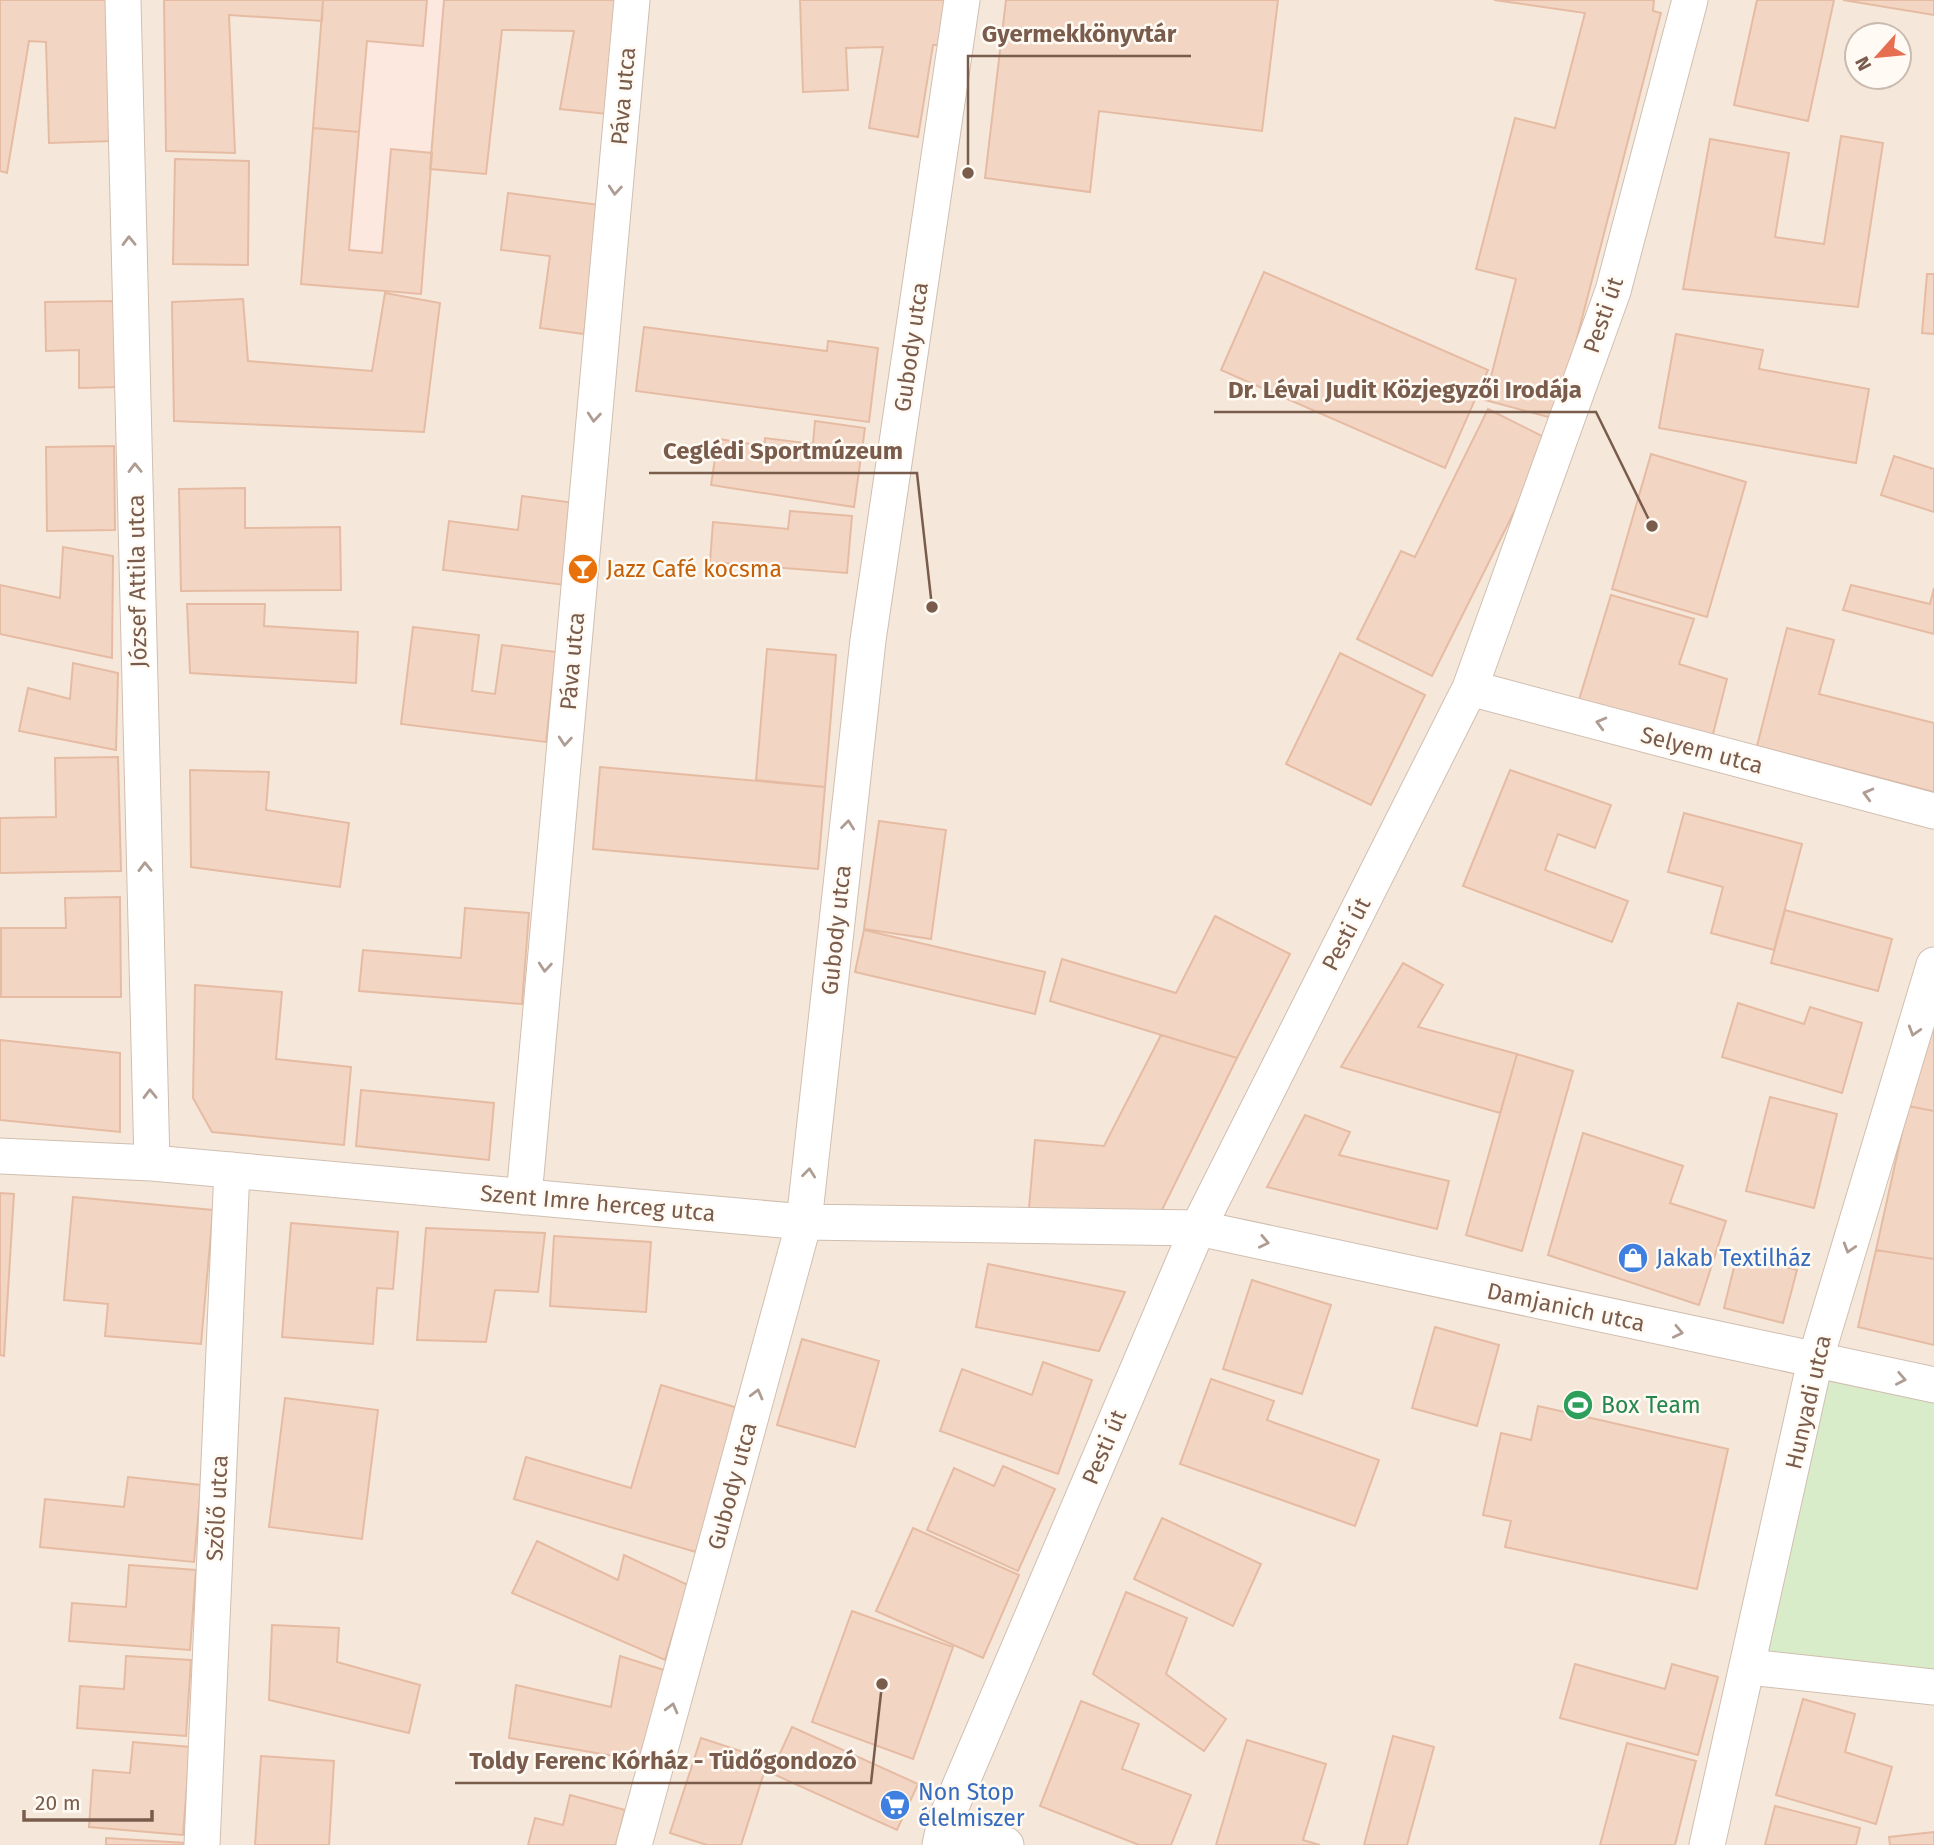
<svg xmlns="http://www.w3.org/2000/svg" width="1934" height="1845" font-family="'Fira Sans',sans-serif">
  <rect width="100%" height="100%" fill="#fdf6ec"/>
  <path fill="#f5e8da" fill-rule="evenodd" d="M0 0H1934V1845H0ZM1857 35H1899V77H1857Z"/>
  <path fill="#fde8e0" d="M323 0H444L421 294 301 284Z"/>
  <path fill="#d8ecc9" d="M1815 1361 1934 1385V1687L1749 1667Z"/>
  <path fill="#f3d5c3" stroke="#e6bba3" stroke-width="2" d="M0 0H110L113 141 49 143 46 42 29 41 7 173 0 171Z
    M164 0H323L322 21 229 15 235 153 166 151Z
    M323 0H427L423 46 367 41 359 132 313 128Z
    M444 0H628L617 115 560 109 574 31 502 30 486 174 430 169Z
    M800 0H946L947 45H933L918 137 869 128 883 47 846 48 848 90 803 92Z
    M1006 0H1278L1262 131 1099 111 1090 192 985 178Z
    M1494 0H1654L1653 11 1661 13 1556 419 1485 400 1516 279 1476 269 1515 118 1555 128 1585 13Z
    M1757 0H1834L1808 121 1734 105Z
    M1843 0H1934V15Z
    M313 128 359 132 349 250 382 253 391 149 432 153 421 294 301 284Z
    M1841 136 1883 143 1858 307 1683 289 1710 139 1789 153 1775 237 1824 244Z
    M175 159 249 161 248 265 173 264Z
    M508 193 600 205 584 334 540 328 550 256 501 250Z
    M1264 272 1488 370 1445 468 1221 370Z
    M1927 274H1934V334L1922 333Z
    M385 293 440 303 424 432 174 421 172 302 243 299 248 361 372 371Z
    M118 301 120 387 79 388V350L46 351 45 302Z
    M644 327 827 351 828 341 878 348 869 422 636 391Z
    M1676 334 1763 350 1759 369 1869 389 1856 463 1659 428Z
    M1488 409 1550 440 1432 676 1357 639 1401 551 1415 557Z
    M815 421 865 428 854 507 711 485 718 439 764 446 765 438 813 444Z
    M114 446 115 530 47 531 46 447Z
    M1651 454 1746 482 1707 617 1612 589Z
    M1894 456 1934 469V512L1881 495Z
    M245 488V528L340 527 341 590 181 591 179 489Z
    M522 496 575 503 565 585 443 570 449 521 518 530Z
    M790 511 852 516 847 573 710 562 713 522 788 529Z
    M63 547 113 556 112 658 0 634V585L60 598Z
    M1851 585 1930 604 1934 588V634L1843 610Z
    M1611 595 1694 619 1679 664 1727 679 1712 738 1578 703Z
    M187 604H265L264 626 358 632 356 683 190 673Z
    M413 627 479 635 472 691 495 694 502 645 556 652 546 742 401 724Z
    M1787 628 1834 640 1819 694 1934 723V792L1757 746Z
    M767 649 836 655 825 787 756 780Z
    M1340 653 1425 695 1371 805 1286 764Z
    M73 663 118 673 116 750 19 731 28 688 70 699Z
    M118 757 121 871 0 873V818L56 817 55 758Z
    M600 767 825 787 818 869 593 849Z
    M190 770 269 772 266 810 349 823 340 887 191 867Z
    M1510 770 1611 805 1595 848 1558 834 1545 870 1628 901 1612 942 1463 886Z
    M1684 813 1802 844 1774 950 1711 933 1723 887 1668 872Z
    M879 821 946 830 931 939 864 929Z
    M120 897 121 997H1V928H66L65 898Z
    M465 908 529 913 522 1004 359 991 363 950 461 958Z
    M1785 910 1892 939 1878 991 1771 963Z
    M1215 916 1290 954 1237 1058 1050 1001 1062 959 1176 993Z
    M864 930 1045 972 1035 1014 855 972Z
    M1403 963 1443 985 1418 1027 1517 1054 1500 1113 1341 1067Z
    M195 985 282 992 276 1059 351 1067 344 1145 212 1132 193 1098Z
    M1934 1000V1111L1908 1106Z
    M1738 1003 1804 1024 1810 1007 1862 1023 1842 1093 1722 1057Z
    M1161 1035 1237 1058 1158 1218 1029 1208 1035 1140 1104 1146Z
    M0 1040 120 1053V1132L0 1120Z
    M1517 1054 1573 1071 1522 1251 1466 1235Z
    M361 1090 494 1103 489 1160 356 1146Z
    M1770 1097 1837 1114 1814 1208 1746 1191Z
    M1908 1106 1934 1111V1259L1876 1250Z
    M1305 1115 1350 1132 1339 1155 1449 1181 1437 1229 1267 1187Z
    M1583 1133 1683 1166 1670 1203 1726 1221 1699 1305 1548 1255Z
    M0 1193 14 1194 4 1356 0 1355Z
    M73 1197 213 1210 201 1344 105 1336 108 1304 64 1300Z
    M291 1223 398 1232 393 1289 377 1288 373 1344 282 1337Z
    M426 1228 545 1233 538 1292 495 1290 486 1342 417 1340Z
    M554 1236 651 1242 646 1312 550 1306Z
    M1876 1250 1934 1259V1345L1858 1327Z
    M1737 1255 1797 1270 1783 1323 1724 1308Z
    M988 1264 1125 1292 1099 1351 976 1327Z
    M1252 1280 1331 1305 1302 1394 1223 1369Z
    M1435 1327 1499 1345 1477 1426 1412 1408Z
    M802 1339 879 1361 855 1447 777 1425Z
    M1043 1362 1092 1380 1058 1474 940 1431 962 1369 1032 1395Z
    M1211 1379 1274 1401 1267 1420 1379 1460 1355 1526 1180 1464Z
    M661 1385 738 1408 696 1552 514 1499 526 1457 631 1488Z
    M285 1398 378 1410 362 1539 269 1527Z
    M1538 1406 1728 1449 1697 1589 1505 1547 1511 1521 1483 1515 1501 1433 1531 1440Z
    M1003 1466 1055 1489 1018 1571 927 1530 954 1468 994 1486Z
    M128 1477 201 1485 194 1562 40 1547 45 1499 124 1507Z
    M1162 1518 1261 1564 1233 1626 1134 1579Z
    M913 1528 1019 1575 983 1658 876 1611Z
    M537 1541 618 1580 624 1555 688 1585 665 1660 512 1593Z
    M129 1565 196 1570 190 1650 69 1641 72 1603 126 1607Z
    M1126 1592 1187 1618 1166 1674 1226 1719 1204 1751 1093 1674Z
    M852 1611 953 1647 913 1759 812 1722Z
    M272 1625 339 1628 337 1662 420 1685 409 1733 269 1700Z
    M126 1656 191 1660 186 1736 77 1728 80 1686 124 1689Z
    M620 1656 667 1671 643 1761 509 1738 516 1685 611 1707Z
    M1575 1664 1665 1689 1672 1664 1718 1677 1698 1755 1560 1718Z
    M1803 1699 1855 1714 1845 1752 1892 1767 1876 1824 1776 1795Z
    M1081 1701 1139 1724 1122 1769 1191 1795 1171 1845H1139L1040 1806Z
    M792 1727 918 1784 897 1830 771 1773Z
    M1393 1736 1434 1747 1407 1845H1364Z
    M701 1738 768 1760 741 1845H707L670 1833Z
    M1247 1740 1326 1764 1303 1840 1320 1845H1216Z
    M133 1742 190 1747 183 1835 89 1827 93 1770 130 1773Z
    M1627 1743 1696 1761 1675 1845H1600Z
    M261 1756 334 1761 329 1845H255Z
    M570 1795 625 1810 616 1845H528L535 1818 563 1825Z
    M1775 1806 1860 1828 1856 1845H1765Z
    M1934 1832V1845H1890L1889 1837Z
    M106 1838 186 1843V1845H106Z"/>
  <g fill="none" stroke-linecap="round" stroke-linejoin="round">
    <g stroke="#d1beb0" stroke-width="37">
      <path id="street" d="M123 0 152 1163
        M1470 688 1934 811
        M0 1156 152 1163 804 1222 1198 1228 1934 1385
        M524 1197 632 0
        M1749 1667 1934 1687
        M945 1821 975 1835 1006 1845
        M202 1845 232 1170
        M634 1845 804 1222 868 640 962 0
        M940 1845 945 1821 1198 1228 1470 688 1613 291 1690 0
        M1707 1845 1815 1361 1934 965"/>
    </g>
    <use href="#street" stroke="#fff" stroke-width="35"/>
  </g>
  <defs><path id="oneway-chevron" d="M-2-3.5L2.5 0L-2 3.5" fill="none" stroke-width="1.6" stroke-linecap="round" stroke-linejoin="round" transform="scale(1.75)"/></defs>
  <g stroke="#af9d94">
    <use href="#oneway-chevron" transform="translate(615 190) rotate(95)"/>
    <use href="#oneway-chevron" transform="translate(129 241) rotate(-91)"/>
    <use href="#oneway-chevron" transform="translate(594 417) rotate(95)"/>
    <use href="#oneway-chevron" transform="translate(135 468) rotate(-91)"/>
    <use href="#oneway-chevron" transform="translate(1601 723) rotate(-165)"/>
    <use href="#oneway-chevron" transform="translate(565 741) rotate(95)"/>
    <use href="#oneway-chevron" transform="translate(1868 794) rotate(-165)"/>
    <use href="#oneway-chevron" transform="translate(848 825) rotate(-84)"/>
    <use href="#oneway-chevron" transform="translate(145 867) rotate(-91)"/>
    <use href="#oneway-chevron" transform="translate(545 967) rotate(95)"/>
    <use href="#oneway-chevron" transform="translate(1914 1031) rotate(107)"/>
    <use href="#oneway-chevron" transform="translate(150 1094) rotate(-91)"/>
    <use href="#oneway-chevron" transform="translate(809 1173) rotate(-84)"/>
    <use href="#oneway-chevron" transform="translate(1264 1242) rotate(12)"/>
    <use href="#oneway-chevron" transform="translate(1849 1248) rotate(107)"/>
    <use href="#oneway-chevron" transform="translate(1678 1332) rotate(12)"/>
    <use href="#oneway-chevron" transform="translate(1901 1379) rotate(11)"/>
    <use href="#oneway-chevron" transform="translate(757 1394) rotate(-75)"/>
    <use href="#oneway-chevron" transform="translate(672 1708) rotate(-75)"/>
  </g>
  <defs>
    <g id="bar-disc" transform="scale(1.575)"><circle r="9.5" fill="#e8710a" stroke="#fffaf3"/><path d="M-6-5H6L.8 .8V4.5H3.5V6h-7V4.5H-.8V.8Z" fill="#fff"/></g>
    <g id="shop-disc" transform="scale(1.575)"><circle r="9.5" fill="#3f7fe0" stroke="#fffaf3"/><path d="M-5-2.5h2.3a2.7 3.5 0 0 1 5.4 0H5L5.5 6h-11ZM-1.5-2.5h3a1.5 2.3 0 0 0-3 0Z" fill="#fff"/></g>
    <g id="stadium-disc" transform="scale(1.575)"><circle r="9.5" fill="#2e9e5b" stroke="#fffaf3"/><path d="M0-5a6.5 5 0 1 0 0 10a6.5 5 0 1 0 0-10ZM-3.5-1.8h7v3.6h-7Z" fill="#fff"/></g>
    <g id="supermarket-disc" transform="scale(1.575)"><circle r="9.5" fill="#3f7fe0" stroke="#fffaf3"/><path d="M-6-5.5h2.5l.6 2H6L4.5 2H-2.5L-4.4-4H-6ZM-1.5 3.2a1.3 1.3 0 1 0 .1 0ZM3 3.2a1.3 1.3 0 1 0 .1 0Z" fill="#fff"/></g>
  </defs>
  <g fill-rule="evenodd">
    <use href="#bar-disc" x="583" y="569"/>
    <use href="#shop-disc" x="1633" y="1258"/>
    <use href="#stadium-disc" x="1578" y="1405"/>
    <use href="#supermarket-disc" x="895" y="1805"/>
  </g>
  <g text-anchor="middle" stroke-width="5" stroke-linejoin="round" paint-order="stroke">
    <g font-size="23" fill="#7a5c4d" stroke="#fffaf3">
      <text transform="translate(623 96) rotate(-85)" y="8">Páva utca</text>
      <text transform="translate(1603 315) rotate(-71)" y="8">Pesti út</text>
      <text transform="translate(911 347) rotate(-82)" y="8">Gubody utca</text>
      <text transform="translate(137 581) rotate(-91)" y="8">József Attila utca</text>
      <text transform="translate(572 661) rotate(-85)" y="8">Páva utca</text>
      <text transform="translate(1702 750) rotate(15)" y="8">Selyem utca</text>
      <text transform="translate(836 930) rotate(-84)" y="8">Gubody utca</text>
      <text transform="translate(1346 934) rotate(-63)" y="8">Pesti út</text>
      <text transform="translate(598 1203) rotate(5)" y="8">Szent Imre herceg utca</text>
      <text transform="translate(1566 1307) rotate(12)" y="8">Damjanich utca</text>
      <text transform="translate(1808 1402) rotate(-77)" y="8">Hunyadi utca</text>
      <text transform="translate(1104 1447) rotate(-67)" y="8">Pesti út</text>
      <text transform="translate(732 1486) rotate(-75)" y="8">Gubody utca</text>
      <text transform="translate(217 1508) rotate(-87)" y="8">Szőlő utca</text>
    </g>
    <g font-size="23" fill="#c56008" stroke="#fffaf3" text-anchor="start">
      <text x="606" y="577">Jazz Café kocsma</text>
    </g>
    <g font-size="23" fill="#366cbe" stroke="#fffaf3" text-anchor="start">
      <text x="1656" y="1266">Jakab Textilház</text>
      <text x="918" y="1800">Non Stop<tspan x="918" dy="26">élelmiszer</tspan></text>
    </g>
    <g font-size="23" fill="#27864d" stroke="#fffaf3" text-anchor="start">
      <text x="1601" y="1413">Box Team</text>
    </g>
  </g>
  <path fill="none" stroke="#7a5c4d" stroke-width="2.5" d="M968 173L968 56H1191M1652 526L1596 412H1214M932 607L917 473H649M882 1684L871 1783H455"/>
  <g fill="#7a5c4d" stroke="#fffaf3" stroke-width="2.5">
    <circle cx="968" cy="173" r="7"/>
    <circle cx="1652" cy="526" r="7"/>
    <circle cx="932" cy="607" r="7"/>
    <circle cx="882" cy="1684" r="7"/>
  </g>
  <g font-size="24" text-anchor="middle" font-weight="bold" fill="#7a5c4d" stroke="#fffaf3" stroke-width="5" stroke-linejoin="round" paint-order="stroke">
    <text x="1079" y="42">Gyermekkönyvtár</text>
    <text x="1405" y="398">Dr. Lévai Judit Közjegyzői Irodája</text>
    <text x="783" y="459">Ceglédi Sportmúzeum</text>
    <text x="663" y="1769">Toldy Ferenc Kórház - Tüdőgondozó</text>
  </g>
  <g transform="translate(1878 56) rotate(243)"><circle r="33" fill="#fffaf3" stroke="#cabbb1" stroke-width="2"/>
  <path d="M0-5L12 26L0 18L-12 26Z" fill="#e76f51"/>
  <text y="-10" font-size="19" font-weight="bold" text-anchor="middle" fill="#7a5c4d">N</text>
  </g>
  <path d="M24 1810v10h128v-10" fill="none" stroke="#7a5c4d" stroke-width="3.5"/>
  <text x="35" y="1810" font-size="21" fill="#7a5c4d" stroke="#fffaf3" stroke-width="5" paint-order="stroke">20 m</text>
</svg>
